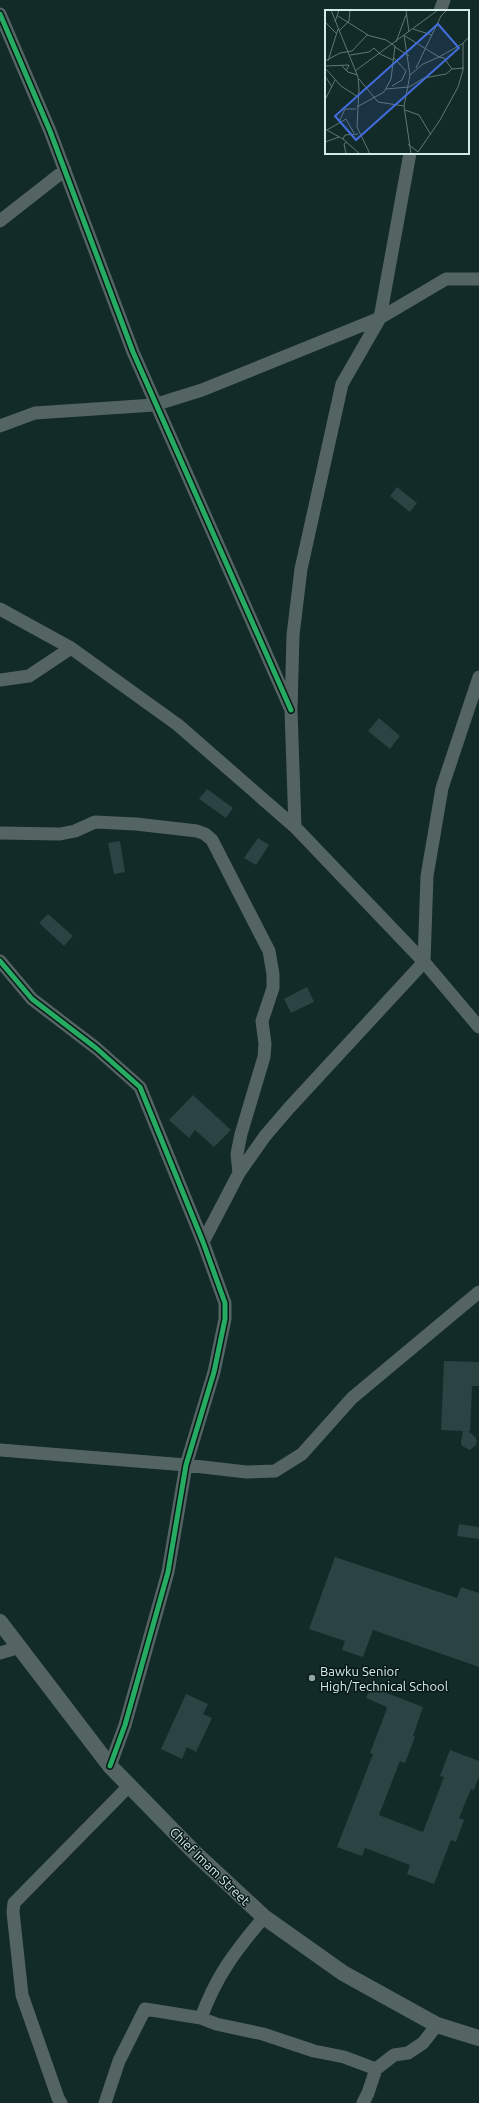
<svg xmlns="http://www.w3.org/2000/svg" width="479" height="2103" font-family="Ubuntu,sans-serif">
  <rect width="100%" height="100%" fill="#122a28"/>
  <path fill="#2b4343" d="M397 487 417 503 410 512 390 496Z
    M379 718 400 736 390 749 368 731Z
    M207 789 233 808 226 818 199 799Z
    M258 838 269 845 256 865 244 858Z
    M120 841 125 872 114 874 108 843Z
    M48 914 73 936 64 946 39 923Z
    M307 987 314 1002 291 1013 284 999Z
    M193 1095 231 1130 214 1147 195 1130 189 1138 169 1120Z
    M444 1361 479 1362V1386H472L470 1431H468L475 1437 477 1441 476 1445 470 1450 462 1446 461 1442 463 1431 441 1430Z
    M459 1524 479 1527V1539L457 1536Z
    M335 1557 457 1598 461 1587 479 1593V1667L373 1630 363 1657 342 1650 345 1641 309 1629Z
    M373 1683 389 1690 387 1693 423 1707 413 1736 415 1737 405 1763 400 1761 379 1815 423 1832 444 1777 440 1776 450 1750 479 1761V1776L474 1790 471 1789 459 1818 464 1820 456 1842 451 1840 434 1884 407 1874 410 1865 365 1848 362 1856 337 1847 373 1754 370 1753 386 1711 387 1707 366 1698Z
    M186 1694 208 1704 203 1714 212 1718 196 1752 187 1747 182 1759 161 1749Z"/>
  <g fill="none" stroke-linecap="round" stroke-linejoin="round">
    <path stroke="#546463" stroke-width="13" d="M440 11 444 0
      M0 14 50 131 133 352 291 710
      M0 221 65 170
      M0 426 35 413 154 405 202 390 380 318 410 153
      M0 609 71 648 178 725 295 827 424 962 479 1027
      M0 680 29 676 71 648
      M295 827 291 710 293 635 301 569 342 384 380 318 446 279H479
      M0 833 60 834 75 831 95 822 136 824 197 831 205 834 212 840 269 951 273 974V988L262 1021 265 1044 264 1057 241 1134 237 1154 239 1173
      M0 961 32 999 96 1048 140 1087 203 1242 225 1303V1319L214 1372 186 1465 168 1572 125 1725 110 1766
      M203 1242 239 1173 265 1136 289 1108 424 962 427 876 442 788 479 677
      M0 1450 186 1465 246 1472 275 1471 302 1454 352 1398 479 1292
      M0 1653 20 1647
      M201 2018C216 1976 236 1950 264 1917
      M61 2103 58 2098 22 1995 13 1912 14 1903 129 1786
      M105 2103 119 2061 145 2009 201 2018 216 2024 263 2034 314 2051 344 2057 376 2069
      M363 2103 368 2093 376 2069 394 2055 408 2053 423 2043 437 2025"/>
    <path stroke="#546463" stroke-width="16" d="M0 1622 110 1766 195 1853 264 1917 343 1973 437 2025 479 2038"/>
    <g stroke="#071917" stroke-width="8">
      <path id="cycleway" d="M0 14 50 131 133 352 291 710
        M0 961 32 999 96 1048 140 1087 203 1242 225 1303V1319L214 1372 186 1465 168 1572 125 1725 110 1766"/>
    </g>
    <use href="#cycleway" stroke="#26ab63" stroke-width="5"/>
  </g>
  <circle fill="#90a7a5" stroke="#071917" stroke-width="1.5" cx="312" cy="1678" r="4"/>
  <g text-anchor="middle" stroke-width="3" stroke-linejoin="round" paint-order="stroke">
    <g font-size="13" fill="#d4eae8" stroke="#071917" text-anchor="start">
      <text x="320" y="1676">Bawku Senior<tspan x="320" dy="15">High/Technical School</tspan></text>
    </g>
    <g font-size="13" fill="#d4eae8" stroke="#071917">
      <text transform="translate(210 1866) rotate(44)" y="5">Chief Imam Street</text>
    </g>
  </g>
  <g transform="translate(325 10)">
    <rect width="144" height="144" fill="#122a28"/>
    <path fill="none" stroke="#607775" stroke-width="1" d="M6 0 33 67 34 79 32 117 45 144M81 0 84 22M13 6 43 25M0 12 11 23M10 12 14 0M88 19 107 25M14 21 24 11 25 0M79 25 85 65 79 96 86 144M80 26 114 47 137 34 144 27M71 32 81 5M70 37 84 46M25 45 44 42 49 38 55 44 68 50M0 51 15 43 27 41 42 25 61 30 70 36 66 69 59 82 32 97M3 51 13 19M16 55 23 62 32 65M0 56 24 55 21 61M0 58 16 76 33 87M91 58 116 6 122 0M127 59 139 58M30 61 113 0M0 66 7 77M34 69 53 92 79 96M67 76 77 70 81 61 69 48M61 79 84 77 99 68 121 64 127 59 119 48 114 47 98 54 85 65M0 90 10 70M80 100 94 105 106 125M14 112 20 99H31M0 119 18 129 35 144M2 120 21 109 29 123M18 129 20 125 33 124M0 132 14 127M83 134 93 142 115 110 133 77 138 60V33M21 144 19 134 22 132"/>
    <path fill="#426ddb" fill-opacity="0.15" stroke="#426ddb" stroke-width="2" d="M113 14 134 38 31 130 10 106Z"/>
    <rect width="144" height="144" fill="none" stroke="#d4eae8" stroke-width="2"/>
  </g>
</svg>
